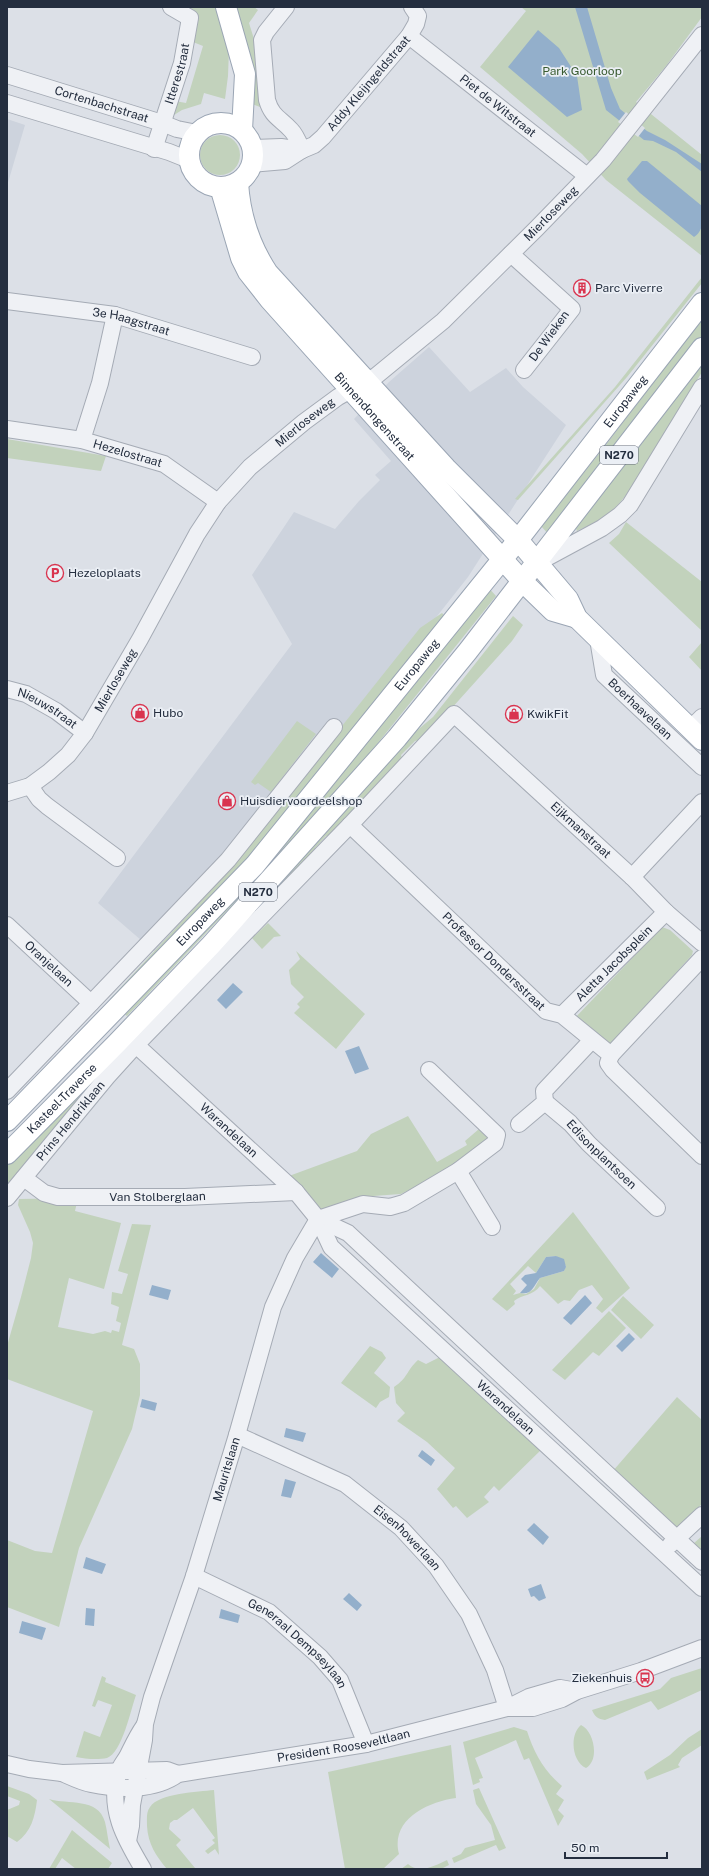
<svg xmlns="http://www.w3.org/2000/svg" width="709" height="1876" font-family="'Public Sans',sans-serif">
  <rect width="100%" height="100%" fill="#dce0e7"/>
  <path fill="#cdd3dd" d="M7 119 25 125 7 186Z
    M429 347 470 392 506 368 523 387 566 425 468 577 267 831 156 953 98 903 292 644 252 575 294 512 335 529 359 501 380 480 375 475 391 461 354 419 389 382Z"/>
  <path fill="#c2d2bc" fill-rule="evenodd" d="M187 7H219L229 50 228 76 225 99 204 93 201 104 182 110 174 115 171 113 175 101 186 103 203 46 193 42 197 22 194 10Z
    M232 7H254L258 10 249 23 254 39 260 107 247 102Z
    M521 7H702V17L666 66 636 102 702 155V256L606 180 582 154 480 67 526 11Z
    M200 155a20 20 0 1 1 40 0a20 20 0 1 1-40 0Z
    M702 277V283L627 377 518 500 515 499 615 387Z
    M702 318V336L550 536 541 526 602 450Z
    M702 356V372L626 495C610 516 600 520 577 531L574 524Z
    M7 439 106 456 101 471 7 458Z
    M626 522 702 582V631L609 543 619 534Z
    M487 586 496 596 329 804 127 1016 123 1013Z
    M442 613 445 616 271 834 206 904 112 1001 110 999 213 888 420 628Z
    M513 616 523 625 512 641 424 739 415 741 401 755 403 761 336 834 326 836 315 848V855C309 862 302 863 295 870L296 876 292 880 284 881 270 895 269 904 131 1045 408 738 433 717Z
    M702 642V671L689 657Z
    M297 721 316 734 271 792 258 783 255 785 251 782Z
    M268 923 281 936 274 937 262 949 252 938Z
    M662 927 670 930 693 951 692 955 607 1049 573 1020Z
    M296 951 365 1014 336 1049 294 1013 300 1007 297 1004 304 997 291 984 289 970 300 959Z
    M116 1049 122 1055 36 1150 37 1157 7 1193V1162Z
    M408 1116 437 1162 467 1145 465 1141 479 1129 490 1139 450 1170 401 1194 359 1197 321 1214 289 1176 357 1151 371 1134Z
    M78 1198 75 1211 121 1223 104 1289 69 1278 58 1327 93 1334 105 1331 111 1333 112 1330 119 1332 121 1323 116 1321 119 1307 111 1304 112 1292 122 1294 128 1274 118 1271 132 1224 151 1225 122 1345 134 1349 140 1364V1395L132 1429 79 1548 59 1627 7 1607V1540L35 1551 52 1553 93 1411 7 1379V1346L21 1297 31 1258 33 1243 30 1232 18 1205 19 1199Z
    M573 1212 630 1288 602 1313 596 1308 603 1299 592 1285 579 1290 570 1301 564 1300 558 1304 540 1286C533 1296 523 1294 514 1301L515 1304 507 1311 492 1299ZM556 1256 566 1266 564 1271 540 1278 534 1289 526 1294 520 1293 513 1295 516 1291 510 1284 528 1266 536 1273 546 1257Z
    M623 1296 654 1325 641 1339 611 1310Z
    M609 1311 626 1328 599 1356 593 1352 565 1380 552 1370Z
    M370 1346 382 1352 386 1358 374 1373 390 1387 389 1397 380 1402 376 1408 341 1383Z
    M440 1357 543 1448 499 1491 494 1486 484 1497 489 1502 467 1518 456 1506 453 1508 437 1489 455 1468 427 1442 397 1421 405 1413 396 1403 394 1387C408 1378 406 1371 418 1360L426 1364Z
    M677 1397 702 1420V1504L676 1528 612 1472Z
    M702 1536V1551L693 1544Z
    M702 1668V1690L658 1710 651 1701 605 1720C598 1719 595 1717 592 1710L660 1689 671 1678Z
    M102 1676 106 1678 105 1682 136 1695C131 1709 122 1753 107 1758 98 1760 85 1759 76 1757L84 1731 100 1737 112 1705 98 1700 95 1707 92 1706Z
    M581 1725C594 1731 600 1760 586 1768 572 1762 569 1735 581 1725Z
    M514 1727 527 1731C534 1753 544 1771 562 1786L556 1794 564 1800 558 1810 564 1816 558 1826 529 1758 524 1760 516 1740 475 1758 483 1778 479 1779 480 1782 473 1785 463 1742Z
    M702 1729V1745L682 1758 678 1765 680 1767 647 1780 644 1772 670 1755 688 1738Z
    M451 1745 456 1798C427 1802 390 1820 399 1854L383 1869H345L328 1772Z
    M7 1786 29 1794 37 1800C35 1817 31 1832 17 1842L7 1836V1810L19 1805 20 1801 7 1796Z
    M479 1788 506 1848 499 1851 496 1845 454 1863 452 1858 461 1854 465 1848 495 1840 491 1825 476 1804 473 1790Z
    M214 1790 219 1855 215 1849 208 1854 205 1851 215 1843 212 1840 215 1838 193 1808 177 1820H174L170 1823 169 1829 181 1840 176 1845 195 1868 167 1869C156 1856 148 1844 147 1826 147 1820 146 1812 150 1807 159 1793 198 1792 214 1790Z
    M49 1799C68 1805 98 1797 105 1822 107 1830 108 1840 110 1849Z
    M72 1830 112 1863 108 1869H76L62 1858 55 1869H49Z
    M447 1860 449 1865 441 1869H401L408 1864C419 1874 435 1866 447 1860Z"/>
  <path fill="#93afcb" d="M575 7H587L611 88 620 109 647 131 665 140 702 164V172L676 152 653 141 644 140 606 110Z
    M538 30 559 48 577 76 582 110 567 117 508 67Z
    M642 161H647L702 206C702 218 705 230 694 237L640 193 628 181 627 179Z
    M233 983 243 992 226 1009 217 1000Z
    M359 1046 369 1069 355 1074 345 1051Z
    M321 1253 339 1269 332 1278 313 1262Z
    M556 1256 564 1259 566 1267 564 1271 540 1278C533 1286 533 1295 520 1293L527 1285 521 1279 525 1275 536 1273 546 1257Z
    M152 1285 171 1290 168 1300 149 1295Z
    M585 1295 592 1303 571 1325 563 1318Z
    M629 1333 635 1339 622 1352 616 1346Z
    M142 1399 157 1403 155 1411 140 1407Z
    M286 1428 306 1433 303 1442 284 1437Z
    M422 1450 435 1460 431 1466 418 1456Z
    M285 1479 296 1482 291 1498 281 1496Z
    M534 1523 549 1537 543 1545 527 1530Z
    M86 1557 106 1564 102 1574 83 1568Z
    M541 1584 546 1598 539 1601 534 1596 531 1597 528 1589Z
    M349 1593 362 1605 357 1611 343 1599Z
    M86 1608 95 1609 94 1626 85 1625Z
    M221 1609 240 1615 238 1623 219 1618Z
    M22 1621 46 1628 42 1640 19 1633Z"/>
  <path fill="#dce0e7" d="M626 112 645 128 638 137 618 122Z"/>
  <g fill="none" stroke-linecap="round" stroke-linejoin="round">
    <g stroke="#a5abb5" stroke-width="18">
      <g id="minor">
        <path d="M286 7 266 32 262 40 267 100C272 117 280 118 291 130 296 135 299 143 302 150"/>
        <path id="s1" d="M409 36 587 176"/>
        <path id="s2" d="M7 75 162 123 177 129 197 133"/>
        <path d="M7 103 169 152 189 160"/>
        <path d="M253 148 281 147 302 150"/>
        <path id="s3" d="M154 149 182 63 190 18 171 7"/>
        <path id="s4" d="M252 164 285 161 302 150 314 145 323 137 409 36 416 24 418 16 412 7"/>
        <path d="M511 254 572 309 524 370"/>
        <path id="s5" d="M7 301 115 315 252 357"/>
        <path id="s6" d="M115 315 100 383 82 440 164 464 218 502"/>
        <path d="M7 429 82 440"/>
        <path d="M539 562 602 528 620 515 630 505 702 387"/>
        <path id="s7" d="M598 639 604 675 702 767"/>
        <path id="s8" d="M7 689 26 694 56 711 85 733"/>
        <path d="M690 729 702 717"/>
        <path d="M30 786 39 799 47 806 117 858"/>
        <path id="s9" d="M7 793 30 786 49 772 68 755 85 733 140 639 197 534 218 502 250 467 304 422 338 397 376 376 443 321 537 228 603 160 702 35"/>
        <path id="s10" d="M350 825 546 1011 562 1015 611 1055 608 1063 613 1070 702 1156"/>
        <path d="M632 877 666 912 702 943"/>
        <path id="s11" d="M7 925 91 1003"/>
        <path id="s12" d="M562 1015 666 912"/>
        <path id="s13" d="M136 1045 296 1192 318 1219 331 1247 702 1588"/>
        <path d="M611 1055 702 958"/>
        <path d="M7 1091 228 860 334 727"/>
        <path id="s14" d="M545 1102 570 1123 589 1144 657 1208"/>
        <path d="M519 1124 545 1102 544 1091 592 1040"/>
        <path d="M458 1171 492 1227"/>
        <path id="s15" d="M24 1178 44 1193 58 1197H185L296 1192"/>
        <path id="s16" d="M7 1198 107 1077 136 1045 350 825 454 714 632 877 702 802"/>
        <path d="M318 1219 348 1233 702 1562"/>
        <path d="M318 1219 363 1204 390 1207 404 1203 458 1171 495 1143 497 1135 429 1070"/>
        <path id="s17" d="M237 1435 345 1484 401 1528 436 1566 469 1614 495 1670 507 1708"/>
        <path d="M670 1545 702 1515"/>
        <path id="s18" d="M194 1576 269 1612 320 1657 340 1680 366 1744"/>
        <path d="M510 1708H533L562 1699 577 1691 641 1671 702 1648"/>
        <path d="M7 1764 29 1769 62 1773 167 1770 178 1774"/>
        <path id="s19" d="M62 1773C71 1777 81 1782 91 1784 118 1790 155 1791 178 1774L366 1744 507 1708 529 1697 560 1688 577 1691"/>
        <path id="s20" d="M128 1841 131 1826 132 1805 144 1740 145 1724 152 1697 194 1576 237 1435 273 1307 295 1258 318 1219"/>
        <path d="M143 1869C125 1839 107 1808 119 1771 120 1766 125 1761 128 1755 133 1745 137 1736 144 1726"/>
      </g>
    </g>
    <g stroke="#9aa5b4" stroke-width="22">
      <g id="major">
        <path d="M226 7 245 74 242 130"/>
        <circle cx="221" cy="155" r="32"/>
        <path d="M238 183C240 214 250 246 268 273L446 468 518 540 568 599 577 618 702 740"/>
        <path id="s21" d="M220 187 241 258 248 272 270 300 522 581 553 611 577 618"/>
        <path id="s22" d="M7 1121 255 865 518 540 702 303"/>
        <path id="s23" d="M7 1154 117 1043 211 945 397 738 468 651 702 348"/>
      </g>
    </g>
    <use href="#minor" stroke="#eff1f5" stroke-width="16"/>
    <use href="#major" stroke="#fff" stroke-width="20"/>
  </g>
  <defs>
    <g id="building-ring" transform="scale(0.9)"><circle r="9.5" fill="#ebeff5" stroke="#d9344f" stroke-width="1.5"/><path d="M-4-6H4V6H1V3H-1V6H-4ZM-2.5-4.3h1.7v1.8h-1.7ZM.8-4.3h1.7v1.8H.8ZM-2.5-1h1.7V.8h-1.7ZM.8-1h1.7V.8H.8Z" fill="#d9344f"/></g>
    <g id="parking-ring" transform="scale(0.9)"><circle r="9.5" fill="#ebeff5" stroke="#d9344f" stroke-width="1.5"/><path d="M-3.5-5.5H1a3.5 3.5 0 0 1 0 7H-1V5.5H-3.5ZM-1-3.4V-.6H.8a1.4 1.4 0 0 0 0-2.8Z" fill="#d9344f"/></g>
    <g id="shop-ring" transform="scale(0.9)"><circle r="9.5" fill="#ebeff5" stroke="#d9344f" stroke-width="1.5"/><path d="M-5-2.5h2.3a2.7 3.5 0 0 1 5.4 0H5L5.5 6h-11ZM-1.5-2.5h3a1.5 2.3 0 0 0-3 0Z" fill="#d9344f"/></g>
    <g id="bus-ring" transform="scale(0.9)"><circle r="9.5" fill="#ebeff5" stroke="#d9344f" stroke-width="1.5"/><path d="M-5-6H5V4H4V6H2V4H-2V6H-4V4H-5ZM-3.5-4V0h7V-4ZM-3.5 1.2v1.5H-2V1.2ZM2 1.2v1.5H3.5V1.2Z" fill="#d9344f"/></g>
  </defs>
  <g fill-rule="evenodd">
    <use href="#building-ring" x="582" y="288"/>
    <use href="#parking-ring" x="55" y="573"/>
    <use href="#shop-ring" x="140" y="713"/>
    <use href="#shop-ring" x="514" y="714"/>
    <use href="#shop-ring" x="227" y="801"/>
    <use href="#bus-ring" x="645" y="1678"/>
  </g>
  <g text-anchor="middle" stroke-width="3.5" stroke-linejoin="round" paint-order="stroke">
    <g fill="#ebeff5" stroke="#606876" stroke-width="1">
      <rect x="600" y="446" width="38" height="18" rx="3"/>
      <rect x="239" y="883" width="38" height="18" rx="3"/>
    </g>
    <g font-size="11" font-weight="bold" fill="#242e3f">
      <text x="619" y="459">N270</text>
      <text x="258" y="896">N270</text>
    </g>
    <g font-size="12" fill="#395b30" stroke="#ebeff5">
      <text x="582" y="75">Park Goorloop</text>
    </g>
    <g font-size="12" fill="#242e3f" stroke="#ebeff5">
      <text dy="4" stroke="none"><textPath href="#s3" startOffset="79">Itterestraat</textPath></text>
      <text dy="4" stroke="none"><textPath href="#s4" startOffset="149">Addy Kleijngeldstraat</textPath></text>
      <text dy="4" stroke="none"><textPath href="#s2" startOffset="99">Cortenbachstraat</textPath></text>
      <text dy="4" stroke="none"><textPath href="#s1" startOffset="113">Piet de Witstraat</textPath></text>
      <text dy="4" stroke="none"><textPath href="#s9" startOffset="810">Mierloseweg</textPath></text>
      <text dy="4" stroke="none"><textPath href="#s5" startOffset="126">3e Haagstraat</textPath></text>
      <text transform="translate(549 336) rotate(-54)" y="4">De Wieken</text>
      <text dy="4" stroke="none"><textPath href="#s22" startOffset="950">Europaweg</textPath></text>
      <text dy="4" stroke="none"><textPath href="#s21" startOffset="282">Binnendongenstraat</textPath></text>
      <text dy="4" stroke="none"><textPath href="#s9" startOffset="486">Mierloseweg</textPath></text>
      <text dy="4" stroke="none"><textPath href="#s6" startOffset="177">Hezelostraat</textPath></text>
      <text dy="4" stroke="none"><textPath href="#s22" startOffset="614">Europaweg</textPath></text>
      <text dy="4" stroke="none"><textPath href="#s9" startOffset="162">Mierloseweg</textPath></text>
      <text dy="4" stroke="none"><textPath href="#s7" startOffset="86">Boerhaavelaan</textPath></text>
      <text dy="4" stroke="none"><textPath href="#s8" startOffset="45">Nieuwstraat</textPath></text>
      <text dy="4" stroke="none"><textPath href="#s16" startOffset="831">Eijkmanstraat</textPath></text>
      <text dy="4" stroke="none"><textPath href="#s22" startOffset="278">Europaweg</textPath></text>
      <text dy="4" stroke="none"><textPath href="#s10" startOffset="198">Professor Dondersstraat</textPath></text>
      <text dy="4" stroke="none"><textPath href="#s12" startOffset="73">Aletta Jacobsplein</textPath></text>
      <text dy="4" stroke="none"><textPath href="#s11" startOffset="57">Oranjelaan</textPath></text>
      <text dy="4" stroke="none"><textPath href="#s23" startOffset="78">Kasteel-Traverse</textPath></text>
      <text dy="4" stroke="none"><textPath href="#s16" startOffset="100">Prins Hendriklaan</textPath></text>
      <text dy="4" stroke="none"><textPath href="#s13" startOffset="126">Warandelaan</textPath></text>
      <text dy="4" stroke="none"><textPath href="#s14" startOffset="77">Edisonplantsoen</textPath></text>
      <text dy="4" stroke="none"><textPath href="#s15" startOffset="139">Van Stolberglaan</textPath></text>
      <text dy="4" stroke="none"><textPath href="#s13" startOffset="520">Warandelaan</textPath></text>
      <text dy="4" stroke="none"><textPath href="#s20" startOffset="386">Mauritslaan</textPath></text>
      <text dy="4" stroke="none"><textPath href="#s17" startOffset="201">Eisenhowerlaan</textPath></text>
      <text dy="4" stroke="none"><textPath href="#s18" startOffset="125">Generaal Dempseylaan</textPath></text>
      <text dy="4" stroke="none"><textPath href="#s19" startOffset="289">President Rooseveltlaan</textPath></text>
    </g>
    <g font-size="12" fill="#242e3f" stroke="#ebeff5" text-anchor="start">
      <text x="595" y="292">Parc Viverre</text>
      <text x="68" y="577">Hezeloplaats</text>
      <text x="153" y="717">Hubo</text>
      <text x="527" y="718">KwikFit</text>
      <text x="240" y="805">Huisdiervoordeelshop</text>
      <text x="632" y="1682" text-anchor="end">Ziekenhuis</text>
    </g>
  </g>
  <rect width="709" height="1876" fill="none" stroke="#242e3f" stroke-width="16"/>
  <path d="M565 1852v6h102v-6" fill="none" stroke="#242e3f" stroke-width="2"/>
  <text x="571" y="1852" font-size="12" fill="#242e3f" stroke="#ebeff5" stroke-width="3" paint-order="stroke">50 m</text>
</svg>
